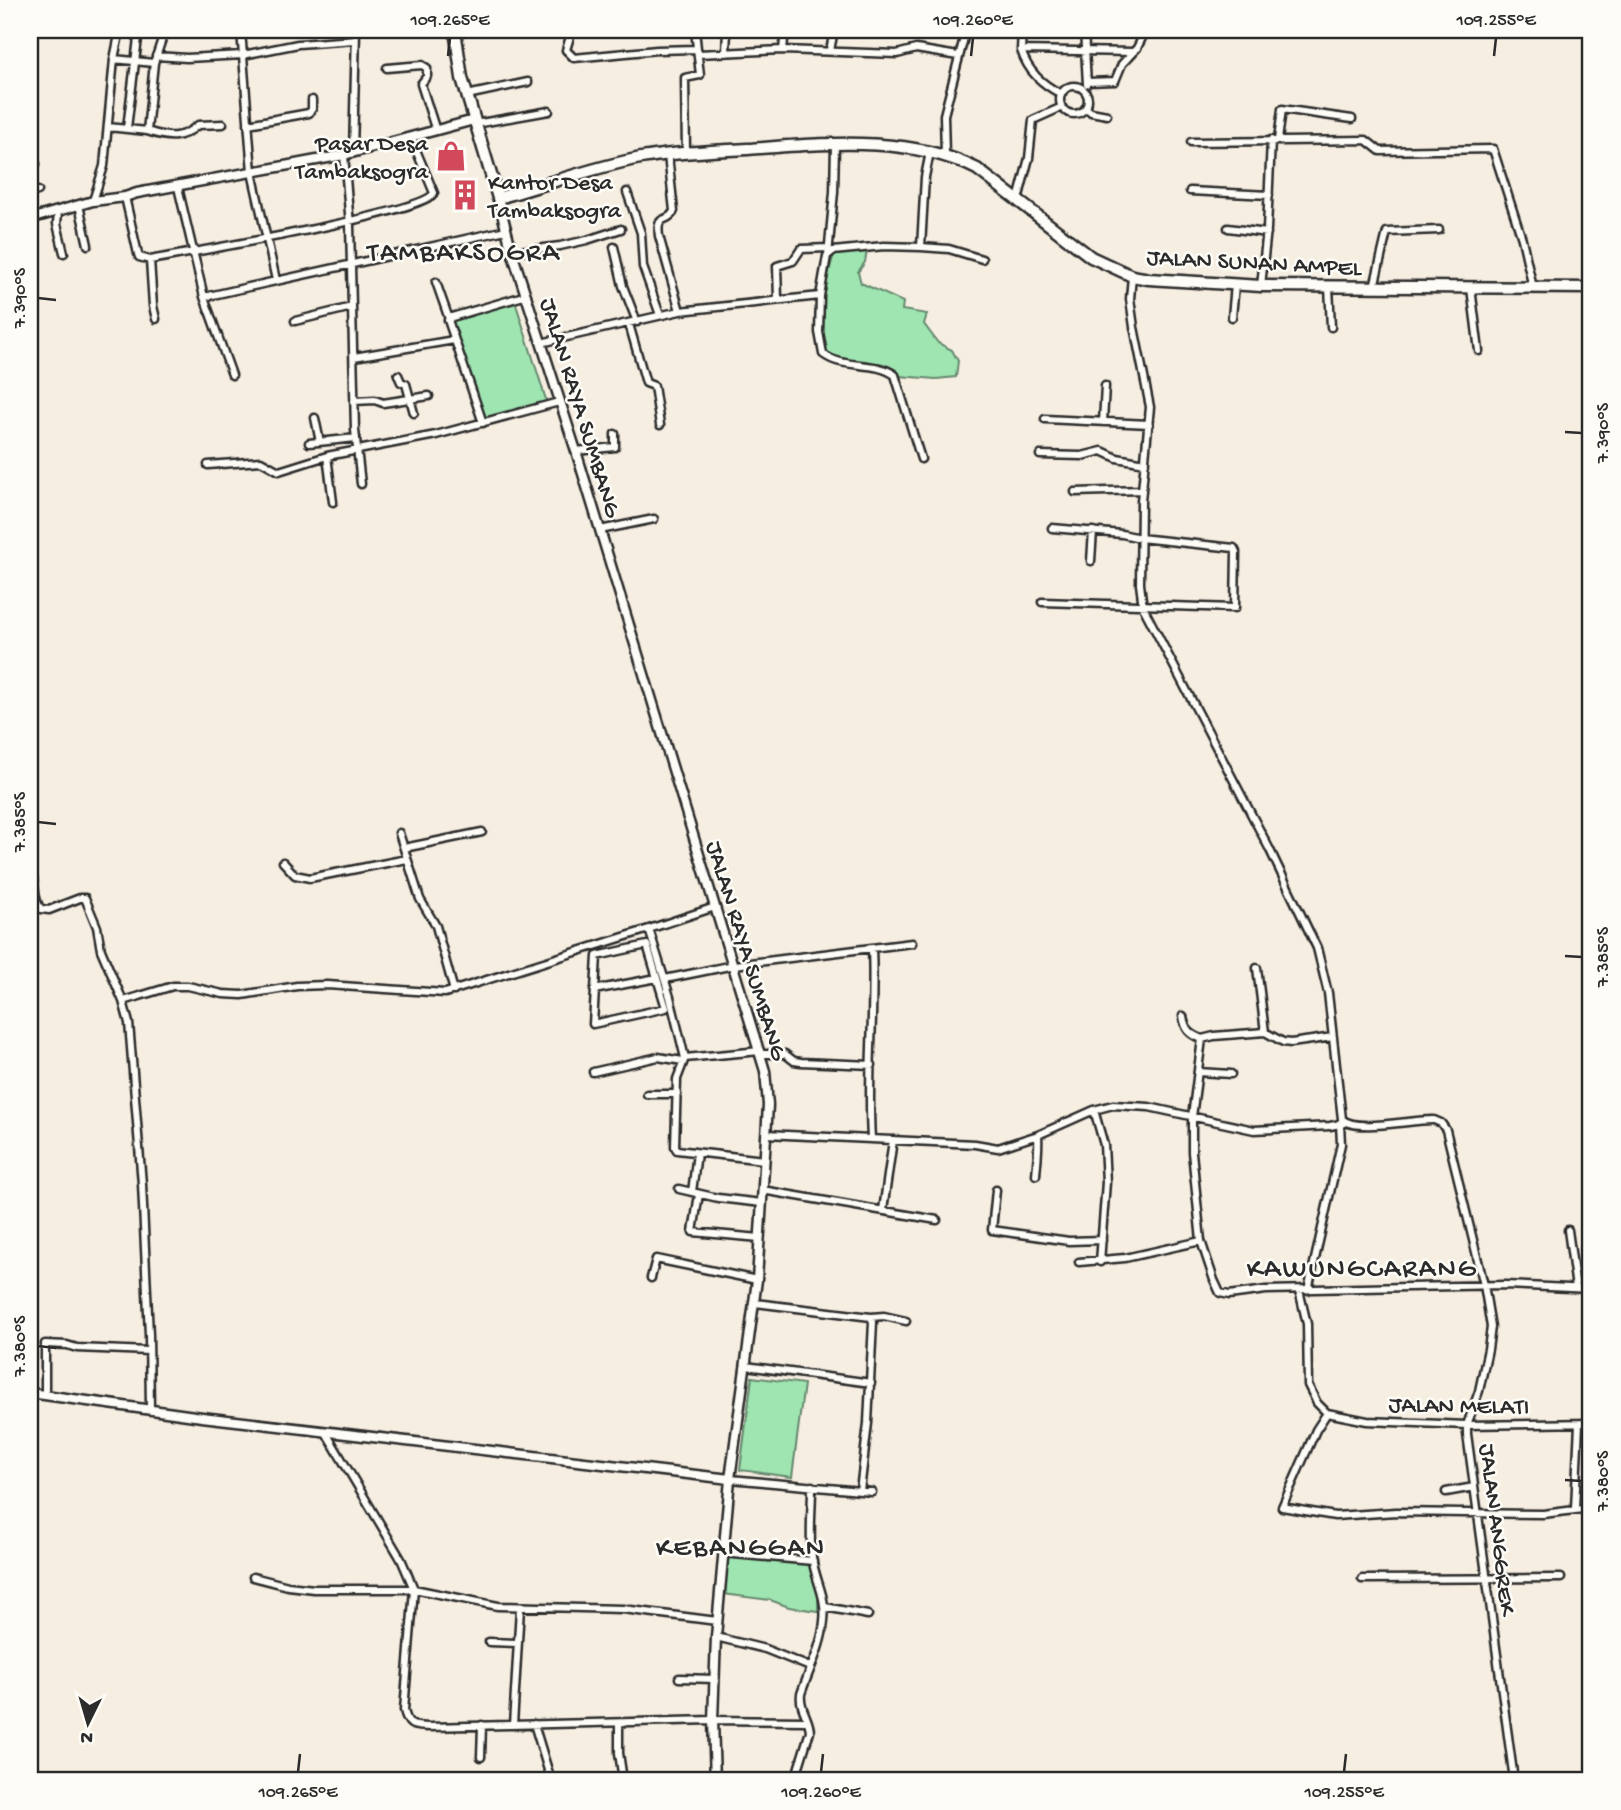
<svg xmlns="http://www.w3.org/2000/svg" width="1621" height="1810" font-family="'Gochi Hand',sans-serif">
  <rect width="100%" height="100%" fill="#f7eee2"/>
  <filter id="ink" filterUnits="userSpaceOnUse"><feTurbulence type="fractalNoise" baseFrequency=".0143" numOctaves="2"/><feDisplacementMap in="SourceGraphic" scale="14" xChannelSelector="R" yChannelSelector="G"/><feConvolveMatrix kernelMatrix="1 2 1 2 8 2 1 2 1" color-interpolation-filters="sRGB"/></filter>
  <g filter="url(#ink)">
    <path fill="#9fe5b1" stroke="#65886e" stroke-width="2" d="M867 250 865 262 858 272 861 283 903 302 902 310 927 314 924 324 938 343 952 350 958 361 956 377 936 379 899 376 887 366 830 357 821 347 822 296 834 254Z
      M515 301 547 403 488 418 484 416 452 322 455 317Z
      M752 1377 804 1384 792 1477 740 1470Z
      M726 1555 811 1564 818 1593V1611L789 1607 770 1600 722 1594Z"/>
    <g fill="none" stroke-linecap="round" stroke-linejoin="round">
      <g stroke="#2b2b2b" stroke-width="11">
        <path id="minor" d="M241 30 252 172 276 280
          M572 30 566 50 574 58 657 50 696 49
          M1022 30 1021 50 1133 52
          M1084 30 1087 84
          M783 50 785 30
          M1021 50C1028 72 1042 84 1061 94
          M830 51 834 30
          M726 53 727 30
          M698 54 783 50 897 54 916 49 958 56
          M156 56 187 58 243 55 298 44 355 40
          M114 59 154 63
          M387 68 422 65 427 68V76L421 84 436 131
          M1087 82 1115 81 1122 64 1137 48 1146 30
          M1060 100a14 14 0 1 1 28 0a14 14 0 1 1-28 0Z
          M467 95 528 82
          M1086 108 1091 112 1107 115
          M248 124 309 113 312 109V100
          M475 124 549 111
          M108 127 147 131 154 63 165 30
          M127 128 139 30
          M147 131C168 138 181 140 198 125L223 124
          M1278 140 1282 109 1352 119
          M1191 142 1366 140 1380 151 1493 149 1522 239 1533 288
          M353 153 356 30
          M686 153 685 78 700 75 695 30
          M344 155 350 225 355 430 361 484
          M668 155 674 211C667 225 656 212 659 236L680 311
          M945 155 944 115 966 30
          M30 165 36 164
          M178 187 204 297 232 375
          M1190 191 1269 195
          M627 192 641 233 643 267 660 315
          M30 193 38 191
          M125 197 138 254 139 257 150 260 153 306 156 319
          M1018 200 1029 158 1033 120 1062 107
          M93 201 104 166 114 59 120 30
          M79 205 88 245
          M58 211 57 224 64 253
          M1228 228 1267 233
          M614 247 623 286 637 322
          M921 247 949 249 982 259
          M512 252 560 246 587 240 621 229
          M828 255 834 192 835 145
          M150 260C187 253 424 213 434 193L411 138
          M1132 276 1130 299 1134 327 1150 407 1141 501 1140 584 1143 607 1269 848 1317 948 1328 993 1342 1119C1356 1133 1413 1119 1434 1120L1441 1123 1446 1130 1484 1285 1491 1327 1488 1349 1479 1391 1467 1425V1434L1514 1780
          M436 282 449 319
          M1261 286 1267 229 1271 140
          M1329 287 1331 327
          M1374 287 1387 232 1439 230
          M1471 288 1479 351
          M820 296 819 332 823 354C844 370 874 360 895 375L921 459
          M204 297 506 230
          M778 299 777 266 793 261 801 249 828 248
          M1232 317 1235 285
          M295 321 352 307
          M629 324 646 383 654 386 660 425
          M541 343 680 311 820 296 827 256 833 251 884 246 921 247 925 177 930 152
          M354 357 454 340
          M398 375 401 382 406 384 414 413
          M354 401 375 400 383 403 429 396
          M315 418 320 442
          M1045 419 1149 424
          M1103 422 1105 386
          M483 423 448 320 452 317 527 295
          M309 443 356 438
          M576 451 615 447V434
          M1040 455 1082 456 1102 451 1117 458 1145 463
          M327 456 333 502
          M208 465 261 461 279 471 327 456 436 435 559 402
          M1075 492 1142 490
          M600 530 654 519
          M1091 561 1093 531
          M1042 602 1235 608 1236 552 1234 548 1140 538 1122 534 1052 528
          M399 833 420 899 436 926 454 991
          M404 848 482 832
          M283 862 295 875 310 878 407 859
          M30 869C37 882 32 899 41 909L49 910 80 898H85L97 927 101 950 123 1001 129 1023 142 1184 149 1335 150 1409
          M647 945 666 1008 593 1024 597 956Z
          M1257 968 1265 1032
          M665 979 734 965 912 943
          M594 990 657 978
          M123 1001 173 986H188L223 994 242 995 297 986 327 985 445 993 649 929
          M1183 1016C1185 1029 1189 1034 1202 1039
          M1333 1037 1291 1043 1283 1042 1265 1032 1214 1036 1202 1039 1192 1117V1152L1201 1241 1214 1280 1220 1293 1229 1295 1266 1290 1505 1285 1591 1289
          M760 1051 685 1058 677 1079 675 1147 677 1150 764 1160
          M761 1054H785L794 1061 801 1062 872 1065
          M685 1058 670 997 649 929 715 907
          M593 1072 658 1057 683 1061
          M1198 1072 1231 1074
          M647 1094H677
          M1094 1110 1104 1145 1106 1182 1100 1262
          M766 1134 975 1144 998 1148 1038 1135 1094 1110 1113 1105 1149 1107 1254 1130 1330 1126 1345 1123
          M871 1138C867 1075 875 1012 872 948
          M1036 1175C1037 1161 1039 1149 1038 1135
          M679 1189 718 1198 762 1203
          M762 1190 937 1220
          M996 1190 992 1230 1069 1241 1102 1240
          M692 1192 697 1153
          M699 1194 693 1232 760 1238
          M883 1210 893 1140
          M1568 1230 1576 1288
          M1079 1262 1125 1258 1201 1241
          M651 1278 656 1259 757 1280
          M1299 1290 1307 1324 1308 1385 1317 1403 1327 1413 1367 1421 1467 1425 1591 1423
          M1308 1290 1341 1144 1340 1123
          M755 1303 871 1317 884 1316 906 1321
          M746 1366 871 1383
          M45 1395V1344L67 1345 77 1348 149 1351
          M1327 1413 1316 1430 1282 1507 1335 1516 1396 1512 1543 1514 1591 1508
          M325 1431 401 1559 414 1589 404 1710C408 1728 414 1726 430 1727L713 1720 807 1721
          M730 1479 872 1492
          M860 1491 868 1423 873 1322 871 1317
          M1446 1492 1474 1487
          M1575 1508 1579 1424
          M722 1553 813 1561
          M253 1577 288 1586 314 1589H414L498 1606 623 1609 717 1621
          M1362 1579 1561 1578
          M825 1607 868 1615
          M716 1637 765 1649 810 1667
          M489 1642 518 1643
          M679 1678 715 1679
          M619 1723V1753L623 1780
          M534 1724 551 1780
          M513 1725 520 1608
          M481 1757 482 1725
          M797 1773 810 1731C809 1717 799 1708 801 1694 809 1670 822 1646 824 1621 827 1596 815 1581 812 1557 809 1534 812 1510 812 1486"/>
      </g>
      <g stroke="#2b2b2b" stroke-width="13">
        <path id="tertiary" d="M498 198 512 252 576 451 765 1071 768 1105 757 1280 730 1479 716 1637 713 1720 715 1780
          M30 219 93 201 125 197 137 193 344 155 474 120
          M30 1393 202 1417 730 1479"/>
      </g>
      <g stroke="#2b2b2b" stroke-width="15">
        <path id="primary" d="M455 30 462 78 498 198C546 185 593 167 641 158 676 152 712 151 747 149 822 144 909 134 977 169L1091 257 1132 276 1149 279 1261 286 1591 288"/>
      </g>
      <use href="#minor" stroke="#fdfcf7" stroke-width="6"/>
      <use href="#tertiary" stroke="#fdfcf7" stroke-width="8"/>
      <use href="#primary" stroke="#fdfcf7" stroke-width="10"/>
    </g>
  </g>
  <path fill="none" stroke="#2b2b2b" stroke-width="2.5" d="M448 56 450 38M971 56 973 38M1494 56 1496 38M38 298 56 300M1565 432 1582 433M38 822 56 824M1565 956 1582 957M38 1346 56 1348M1565 1480 1582 1481M298 1772 300 1754M821 1772 823 1754M1344 1772 1346 1754"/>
  <defs>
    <g id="shop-bare" transform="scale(2.415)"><path d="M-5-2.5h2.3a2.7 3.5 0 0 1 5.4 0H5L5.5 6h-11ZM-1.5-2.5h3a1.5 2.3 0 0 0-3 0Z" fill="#d1495b" stroke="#fdfcf7" stroke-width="2.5" paint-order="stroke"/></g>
    <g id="building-bare" transform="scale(2.415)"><path d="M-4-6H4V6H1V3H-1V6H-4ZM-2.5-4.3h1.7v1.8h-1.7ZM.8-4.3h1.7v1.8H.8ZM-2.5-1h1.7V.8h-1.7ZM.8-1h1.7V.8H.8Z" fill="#d1495b" stroke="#fdfcf7" stroke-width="2.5" paint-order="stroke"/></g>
  </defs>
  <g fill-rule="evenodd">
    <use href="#shop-bare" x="451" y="156"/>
    <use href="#building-bare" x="465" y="195"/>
  </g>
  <g text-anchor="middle" stroke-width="5" stroke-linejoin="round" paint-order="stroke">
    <g font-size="24" fill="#2b2b2b" stroke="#fdfcf7" text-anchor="end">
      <text x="428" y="150">Pasar Desa<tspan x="428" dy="28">Tambaksogra</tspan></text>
      <text x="488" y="189" text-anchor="start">Kantor Desa<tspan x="488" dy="28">Tambaksogra</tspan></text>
    </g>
    <g font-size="24" fill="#2b2b2b" stroke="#fdfcf7">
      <text transform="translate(1254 261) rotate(3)" y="8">JALAN SUNAN AMPEL</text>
      <text transform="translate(582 407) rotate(73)" y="8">JALAN RAYA SUMBANG</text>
      <text transform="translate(748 950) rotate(73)" y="8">JALAN RAYA SUMBANG</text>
      <text transform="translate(1459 1404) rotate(1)" y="8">JALAN MELATI</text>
      <text transform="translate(1499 1529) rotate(83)" y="8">JALAN ANGGREK</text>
    </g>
    <g font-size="28" letter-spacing="2" fill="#2b2b2b" stroke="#fdfcf7">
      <text x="464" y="260">TAMBAKSOGRA</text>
      <text x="1362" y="1276">KAWUNGCARANG</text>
      <text x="741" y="1555">KEBANGGAN</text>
    </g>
  </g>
  <rect width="1621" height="1810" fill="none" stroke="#fdfcf7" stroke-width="77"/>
  <g transform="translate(88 1723) rotate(185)" stroke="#fdfcf7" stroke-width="5" paint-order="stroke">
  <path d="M0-5L12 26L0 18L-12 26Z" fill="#2b2b2b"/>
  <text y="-10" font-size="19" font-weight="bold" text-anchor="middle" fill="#2b2b2b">N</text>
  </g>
  <rect x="38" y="38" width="1544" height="1734" fill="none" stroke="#2b2b2b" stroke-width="2.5"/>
  <g font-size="18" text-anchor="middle" fill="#2b2b2b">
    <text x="450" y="25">109.265°E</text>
    <text x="973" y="25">109.260°E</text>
    <text x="1496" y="25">109.255°E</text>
    <text transform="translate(19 298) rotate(-90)" y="6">7.390°S</text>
    <text transform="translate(1602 433) rotate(-90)" y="6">7.390°S</text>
    <text transform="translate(19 822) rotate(-90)" y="6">7.385°S</text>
    <text transform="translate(1602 957) rotate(-90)" y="6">7.385°S</text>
    <text transform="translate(19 1346) rotate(-90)" y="6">7.380°S</text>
    <text transform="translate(1602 1481) rotate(-90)" y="6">7.380°S</text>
    <text x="298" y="1797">109.265°E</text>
    <text x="821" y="1797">109.260°E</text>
    <text x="1344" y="1797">109.255°E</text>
  </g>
</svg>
